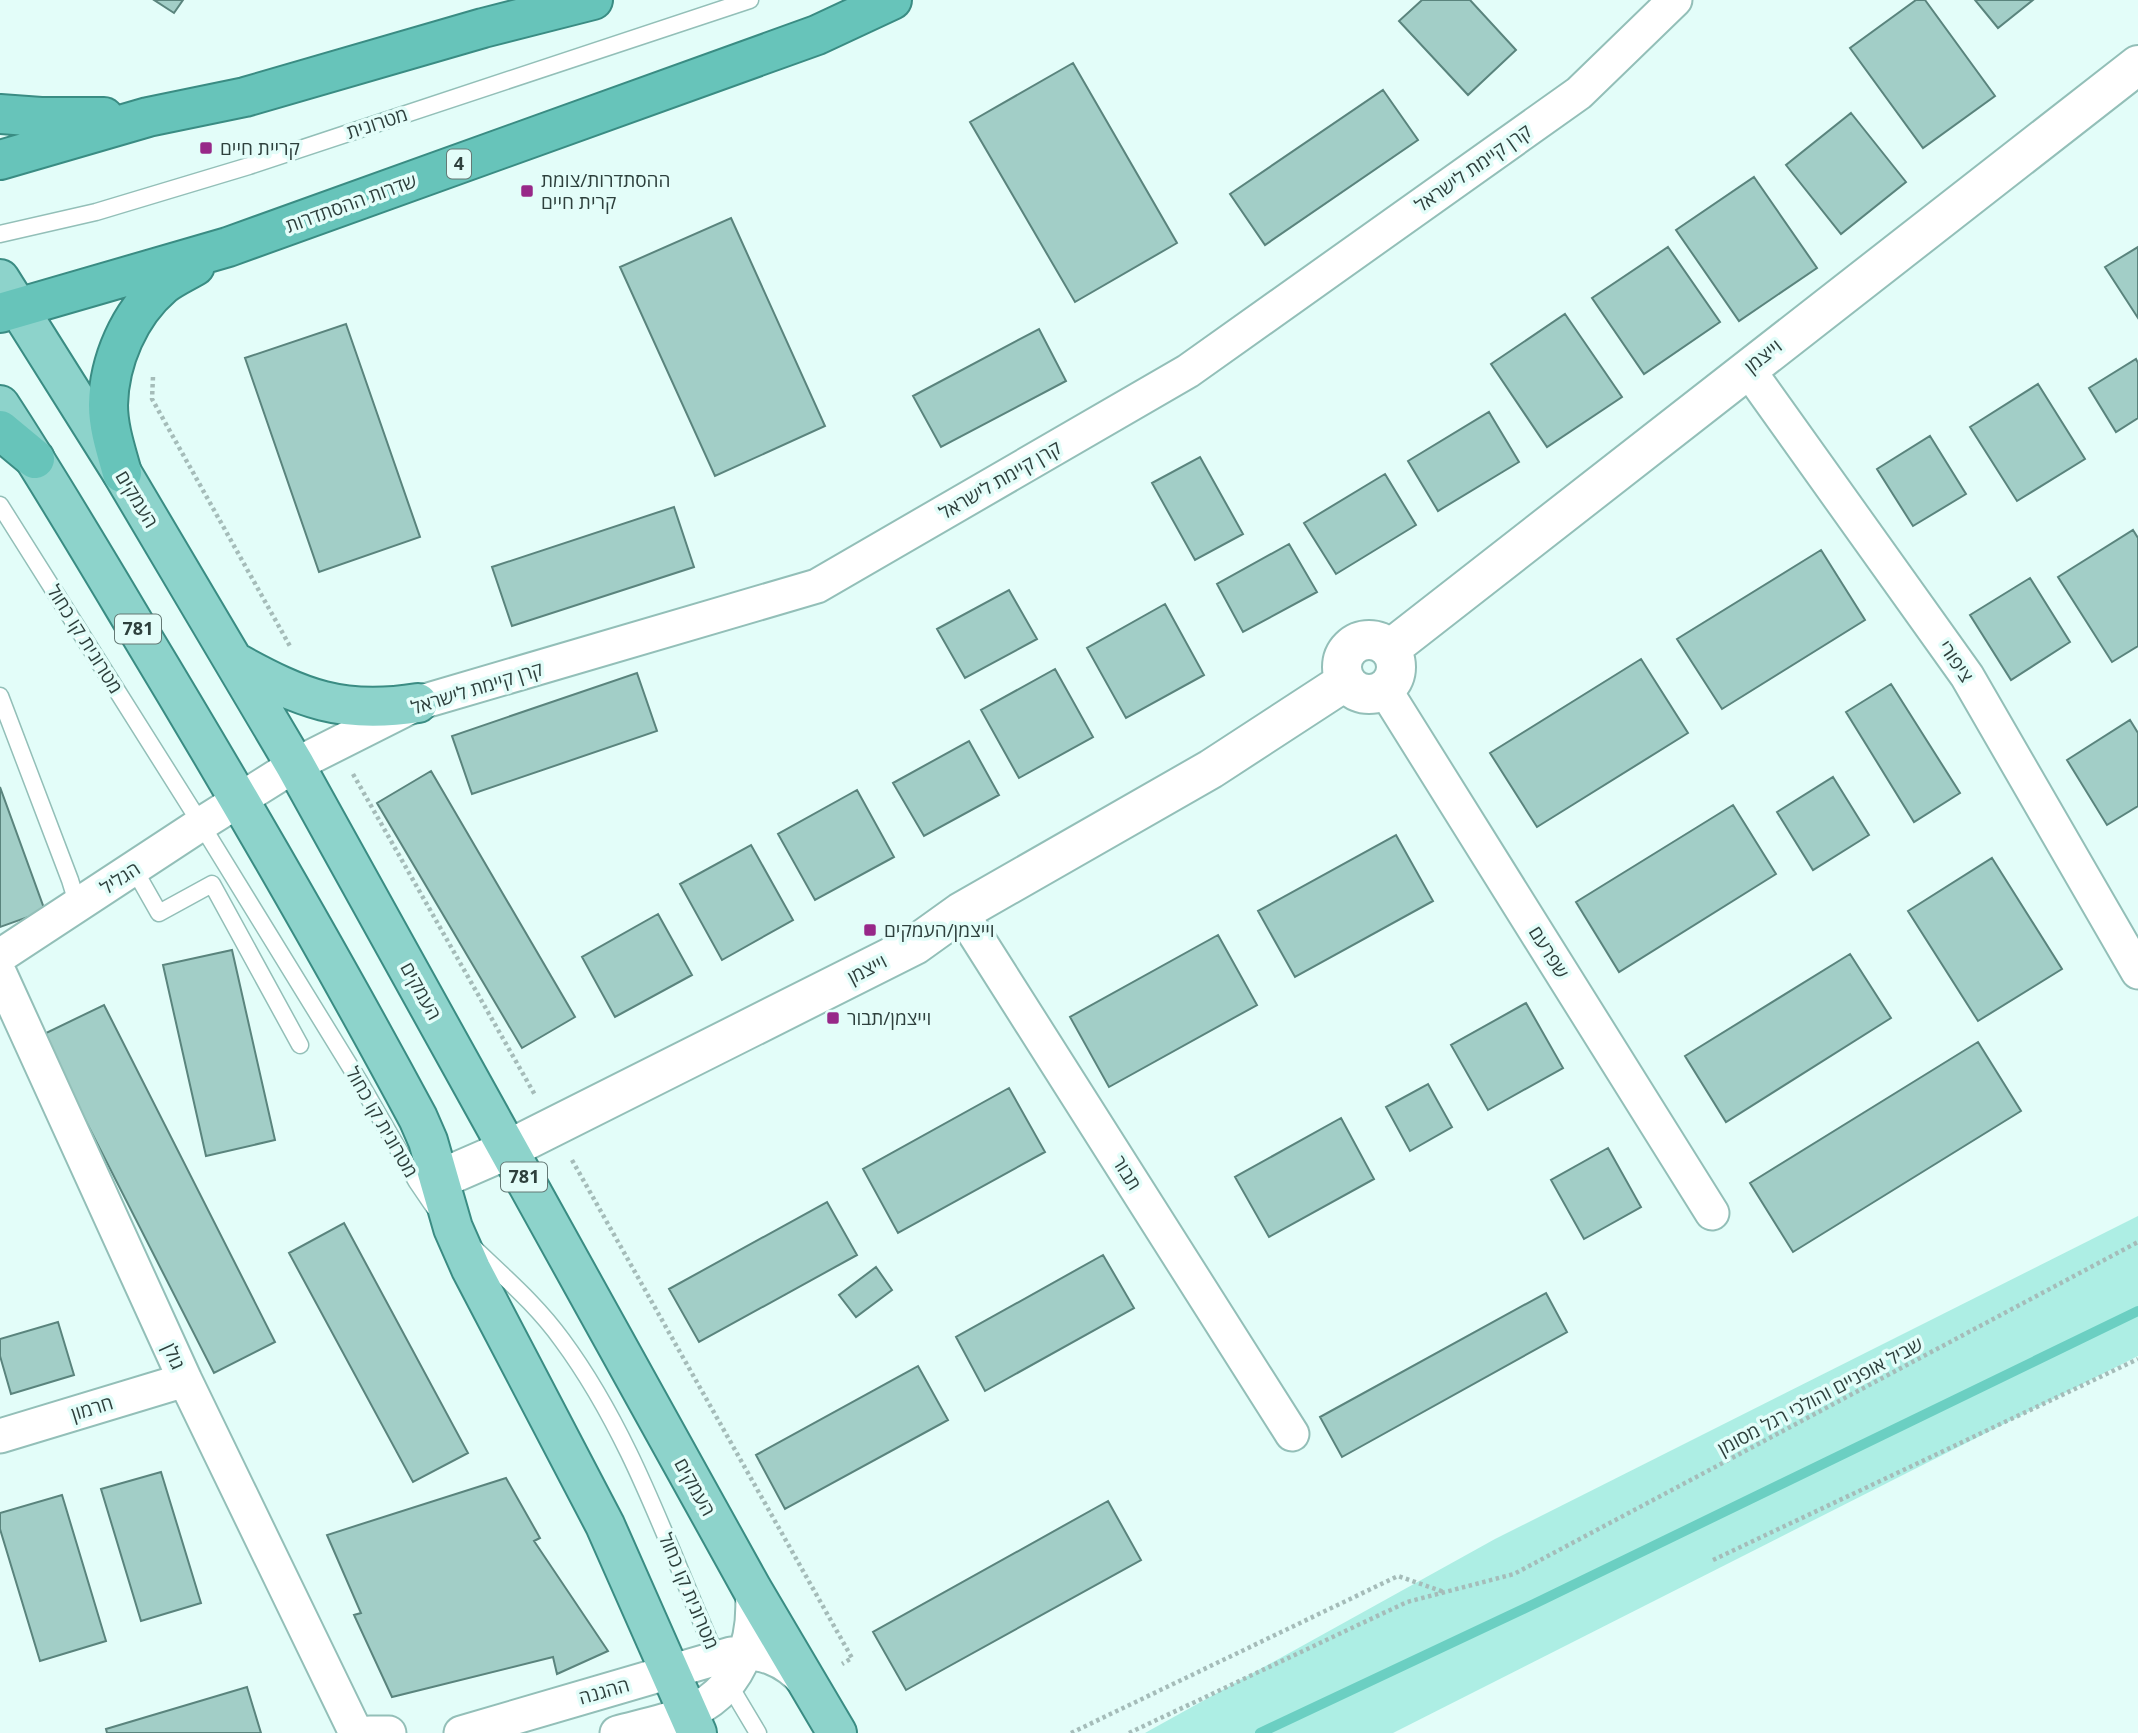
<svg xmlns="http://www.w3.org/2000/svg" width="2138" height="1733" font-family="'Open Sans','Noto Sans Hebrew',sans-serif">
  <rect width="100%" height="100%" fill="#e3fdf9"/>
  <path fill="#adeee4" d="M2138 1216V1356L1393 1733H1145L1495 1539Z"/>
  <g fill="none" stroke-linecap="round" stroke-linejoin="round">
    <path stroke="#6bcfc2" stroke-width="10" d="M1260 1733 1536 1603 2138 1311"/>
  </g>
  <path fill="#a2cec7" stroke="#5a847d" stroke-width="2" d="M154 0H183L174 13Z
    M1422 0H1470L1516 50 1468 95 1399 21Z
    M1916 0H1925L1995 96 1923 148 1850 48Z
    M1975 0H2033L1998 28Z
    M1073 63 1177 243 1075 302 970 122Z
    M1383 90 1418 140 1265 245 1230 194Z
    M1851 113 1906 182 1841 234 1786 165Z
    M1754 177 1817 268 1739 321 1676 230Z
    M731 218 825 426 715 476 620 267Z
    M1668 247 1720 322 1644 374 1592 298Z
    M2138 247V318L2105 267Z
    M1565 314 1622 397 1547 447 1491 364Z
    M346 324 420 537 319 572 245 358Z
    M1039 329 1066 381 941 447 913 396Z
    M2136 359 2138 363V418L2116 432 2089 388Z
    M2038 384 2085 459 2017 501 1970 427Z
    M1489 412 1519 462 1438 511 1408 461Z
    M1930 436 1966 494 1913 526 1877 469Z
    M1200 457 1243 534 1195 560 1152 483Z
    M1385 474 1416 525 1336 574 1304 523Z
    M674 507 694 567 512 626 492 567Z
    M2133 530 2138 538V646L2112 662 2058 577Z
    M1289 544 1317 592 1243 632 1217 584Z
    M1821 550 1865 620 1722 709 1677 639Z
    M2030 578 2070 642 2011 680 1970 615Z
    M1009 590 1037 639 965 678 937 629Z
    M1165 604 1204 675 1126 718 1087 648Z
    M1641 659 1688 733 1537 827 1490 753Z
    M1055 669 1093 737 1019 778 981 710Z
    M637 673 657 731 472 794 452 736Z
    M1891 684 1960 793 1914 822 1846 712Z
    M2130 720 2138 733V806L2107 825 2067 760Z
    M969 741 999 795 924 836 893 783Z
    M431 771 575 1017 522 1048 377 803Z
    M1833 777 1869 835 1813 870 1777 812Z
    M0 787 45 911 0 927Z
    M857 790 894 857 815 900 778 834Z
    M1733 805 1776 874 1619 972 1576 902Z
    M1396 835 1433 901 1295 977 1258 911Z
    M751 845 793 920 722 960 680 884Z
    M1992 858 2062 969 1978 1021 1908 911Z
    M658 914 692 975 615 1017 582 957Z
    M1218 935 1257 1005 1109 1087 1070 1017Z
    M232 950 275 1140 206 1156 163 965Z
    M1850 954 1891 1018 1726 1122 1685 1056Z
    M1526 1003 1563 1068 1488 1110 1451 1045Z
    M104 1005 275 1342 214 1373 42 1035Z
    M1978 1042 2021 1111 1793 1252 1750 1183Z
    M1428 1084 1452 1127 1410 1151 1386 1107Z
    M1009 1088 1045 1152 898 1233 863 1169Z
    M1341 1118 1374 1179 1269 1237 1235 1177Z
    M1608 1148 1641 1207 1584 1239 1551 1180Z
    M827 1202 857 1255 699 1342 669 1289Z
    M344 1223 468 1453 413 1482 289 1253Z
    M1103 1255 1134 1308 985 1391 956 1337Z
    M876 1267 892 1290 856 1317 839 1295Z
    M1546 1293 1567 1332 1342 1457 1320 1417Z
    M58 1322 74 1375 11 1394 0 1356V1339Z
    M918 1366 948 1420 785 1509 756 1455Z
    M161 1472 201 1603 141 1621 101 1489Z
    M506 1478 540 1538 534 1541 608 1651 557 1674 553 1657 392 1697 354 1615 361 1613 327 1535Z
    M62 1495 106 1641 40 1661 0 1529V1513Z
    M1108 1501 1141 1560 906 1690 873 1632Z
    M247 1687 261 1733H107L106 1729Z"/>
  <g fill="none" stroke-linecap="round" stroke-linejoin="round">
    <g stroke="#93bfb8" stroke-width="19">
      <path id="service" d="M0 234 96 212 249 166 750 0
        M0 505 201 824 359 1081 417 1182 434 1207
        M0 696 70 880 78 906
        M134 869 159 913 212 884 300 1045
        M474 1248C505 1278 537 1305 562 1340 633 1436 670 1553 718 1660
        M727 1681 758 1733"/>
    </g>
    <g stroke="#93bfb8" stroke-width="37">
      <path id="minor" d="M1747 368 1967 676 2138 972
        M1385 690 1712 1213
        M961 912 1292 1434
        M0 956 201 824 295 765 418 703 817 586 1188 371 1579 93 1675 0
        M0 974 185 1380 356 1733
        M0 1436 185 1380
        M370 1733H389
        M461 1733 731 1654C761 1650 785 1659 805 1682
        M617 1733C639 1727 663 1722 685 1714 739 1693 757 1642 752 1589"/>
    </g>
    <g stroke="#93bfb8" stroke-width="42">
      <path id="tertiary" d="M1342 667a27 27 0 1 1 54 0a27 27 0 1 1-54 0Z
        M1390 649 2138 65
        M440 1179 509 1149 915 945 961 912 1211 769 1346 681"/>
    </g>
    <g stroke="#3a8c83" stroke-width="42">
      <path id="primary" d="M0 279 122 473 295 765 752 1589 837 1733
        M0 405C49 480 95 558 141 635 237 794 330 954 418 1118L428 1141 453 1228 471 1269 605 1525 697 1733
        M235 662C302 699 342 715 418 703"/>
    </g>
    <g stroke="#3a8c83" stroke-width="42">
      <path id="trunk" d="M0 114 41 117H104
        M0 160 148 117 245 97 483 28 593 0
        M0 313 228 247 817 35 892 0
        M0 430 35 459
        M122 473C116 451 108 428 108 405 109 361 129 314 163 285 172 278 185 272 195 266"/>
    </g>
    <path stroke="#a5bcb9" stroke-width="4.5" stroke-dasharray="3.5 3.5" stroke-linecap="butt" d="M153 377 152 399 291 648
      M353 774 535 1095
      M572 1160 852 1658 842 1664
      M1713 1560 2138 1359
      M1071 1733 1398 1576 1444 1592
      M1129 1733 1407 1602 1514 1574 2138 1242"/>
    <use href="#service" stroke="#fff" stroke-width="16"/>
    <use href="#minor" stroke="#fff" stroke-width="33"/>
    <use href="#tertiary" stroke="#fff" stroke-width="38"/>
    <use href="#primary" stroke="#8dd3cb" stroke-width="38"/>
    <use href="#trunk" stroke="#67c4ba" stroke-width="38"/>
  </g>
  <g fill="#972888" stroke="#e3fdf9" stroke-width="2.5">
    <rect x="199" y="141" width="14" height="14" rx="3.5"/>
    <rect x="520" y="184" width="14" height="14" rx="3.5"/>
    <rect x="863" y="923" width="14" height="14" rx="3.5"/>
    <rect x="826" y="1011" width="14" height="14" rx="3.5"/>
  </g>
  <g text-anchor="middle" stroke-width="7" stroke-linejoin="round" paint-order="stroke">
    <g fill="#e3fdf9" stroke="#647975" stroke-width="2">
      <rect x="447" y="149.5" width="24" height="29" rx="5"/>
      <rect x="115" y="614.5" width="46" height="29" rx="5"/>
      <rect x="501" y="1162.5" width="46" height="29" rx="5"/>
    </g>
    <g font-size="18" font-weight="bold" fill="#2e403d">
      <text x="459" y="170">4</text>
      <text x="138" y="635">781</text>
      <text x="524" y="1183">781</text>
    </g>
    <g font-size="19" fill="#2e403d" stroke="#e3fdf9">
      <text transform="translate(377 123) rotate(-18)" y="7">מטרונית</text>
      <text transform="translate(1473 168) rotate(-35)" y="7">קרן קיימת לישראל</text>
      <text transform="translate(351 203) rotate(-20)" y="7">שדרות ההסתדרות</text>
      <text transform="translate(1763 356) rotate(-38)" y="7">וייצמן</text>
      <text transform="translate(1000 480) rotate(-30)" y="7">קרן קיימת לישראל</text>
      <text transform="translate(137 499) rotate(59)" y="7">העמקים</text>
      <text transform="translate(85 639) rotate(58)" y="7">מטרונית קו כחול</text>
      <text transform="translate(1956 661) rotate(56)" y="7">ציפורי</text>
      <text transform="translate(477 688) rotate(-17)" y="7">קרן קיימת לישראל</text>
      <text transform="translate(120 878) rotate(-33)" y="7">הגליל</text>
      <text transform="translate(1549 952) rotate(58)" y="7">שפרעם</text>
      <text transform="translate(867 969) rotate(-27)" y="7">וייצמן</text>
      <text transform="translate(421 991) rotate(61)" y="7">העמקים</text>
      <text transform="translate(382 1122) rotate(60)" y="7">מטרונית קו כחול</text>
      <text transform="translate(1127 1173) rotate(58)" y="7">תבור</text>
      <text transform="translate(174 1356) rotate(66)" y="7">גולן</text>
      <text transform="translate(1820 1396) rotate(-28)" y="7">שביל אופניים והולכי רגל מסומן</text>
      <text transform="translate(92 1408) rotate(-17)" y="7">חרמון</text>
      <text transform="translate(695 1487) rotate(61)" y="7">העמקים</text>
      <text transform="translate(689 1591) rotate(67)" y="7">מטרונית קו כחול</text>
      <text transform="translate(604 1691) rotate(-16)" y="7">ההגנה</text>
    </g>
    <g font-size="19" fill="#2e403d" stroke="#e3fdf9" text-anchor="start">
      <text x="220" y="155">קריית חיים</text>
      <text x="541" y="187">ההסתדרות/צומת<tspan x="541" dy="22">קרית חיים</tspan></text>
      <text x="884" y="937">וייצמן/העמקים</text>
      <text x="847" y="1025">וייצמן/תבור</text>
    </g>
  </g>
</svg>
